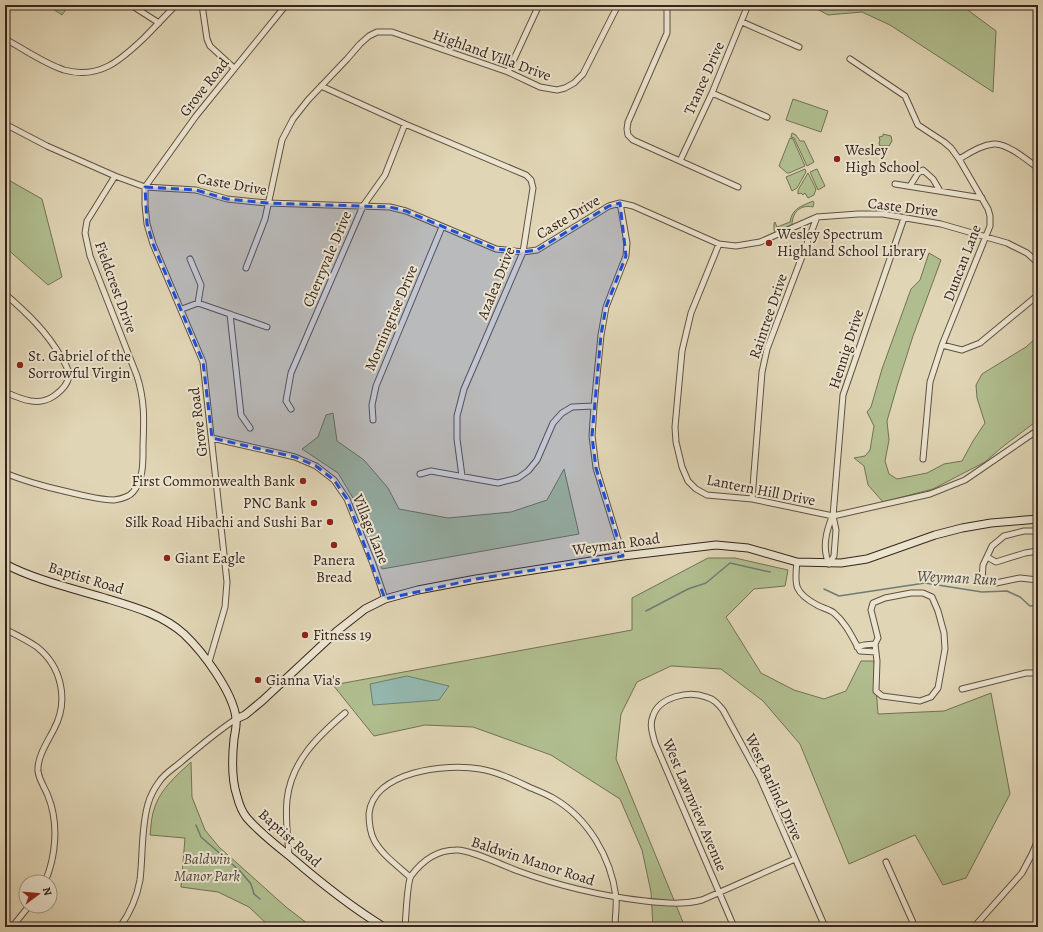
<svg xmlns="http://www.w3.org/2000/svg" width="1043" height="932" font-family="Alegreya,serif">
  <rect width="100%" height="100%" fill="#e0d5b5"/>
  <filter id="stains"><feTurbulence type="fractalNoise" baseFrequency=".005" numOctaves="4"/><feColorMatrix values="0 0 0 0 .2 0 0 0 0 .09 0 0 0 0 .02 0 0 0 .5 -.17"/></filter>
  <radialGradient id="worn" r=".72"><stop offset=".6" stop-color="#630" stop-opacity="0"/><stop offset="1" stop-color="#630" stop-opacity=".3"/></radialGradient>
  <path fill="#b0be8f" stroke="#737156" d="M47 5H69L62 15Z
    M810 5H961L996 31 993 92 890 25 862 12 828 15Z
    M793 99 828 111 821 132 786 120Z
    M792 133 796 135 800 141H804L814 162 807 166 794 138 791 137Z
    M883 134 891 136 892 141 889 146H880L879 143 880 140 879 137 883 136Z
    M790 138 793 139 805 166 789 173H787L779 166Z
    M805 169 806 172 797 188 792 191 786 177Z
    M817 169 825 186 818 190 810 172Z
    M808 173 816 189 814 195 808 198 805 193 803 195 801 193 798 194V190Z
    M5 178 42 199 62 277 48 285 5 247Z
    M813 201 814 203 813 207C799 204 792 214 792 225L777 232 774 231V223L775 222 777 227 790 222C792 208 802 206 813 201Z
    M929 253 941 260 913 336 898 383 887 421 889 440 885 461 889 474 897 479 927 473 944 464 962 461 973 441 985 423 977 398 976 385 982 374 1026 347 1038 336V420L1001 448 985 462 933 489 883 502 868 485 864 466 854 458 865 456 870 450 874 426 867 412 871 407 882 369 911 289 920 280Z
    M333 413 337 441 364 460 388 488 399 509 448 518 511 512 547 500 564 469 579 534 382 569 356 503 338 473 302 449 318 437 326 415Z
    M708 558H735L788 570 785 586 754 589 726 617 761 673 794 690 824 699 846 691 861 661H874L878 714 944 711 991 693 1010 794 966 878 943 885 915 835 849 864 800 744 763 701 721 669 671 666 637 682 621 714 616 759 685 927H653L651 892 642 850 620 799 551 755 473 727 425 725 374 736 333 685 632 630V598Z
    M191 762 192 797 205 830 219 847 286 907 312 927H270L249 907 218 892 181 887 185 838 150 835C151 828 151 820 153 813 158 791 175 777 191 762Z"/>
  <path fill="#94b8af" stroke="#6e7d74" d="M407 676 449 686 439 700 373 705 370 684Z"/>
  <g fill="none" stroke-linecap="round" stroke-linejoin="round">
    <path stroke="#6e7d74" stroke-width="1.5" d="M824 589 839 596 925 583 982 592 1007 591 1020 597 1030 606 1038 605
      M646 611 688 589 706 583 730 563 770 572
      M196 825 201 837 240 871 251 884 254 894 260 899"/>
    <g stroke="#605042" stroke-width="7">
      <path id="street" d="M131 5 159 23
        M202 5 207 39 210 46 234 68
        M667 5V33L628 122 627 129 628 135 633 140 738 187
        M742 22 799 47
        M5 39C24 49 43 63 64 70 99 80 121 60 144 38 155 27 165 16 176 5
        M850 59 905 96 918 125 944 142 951 148 959 159 988 209 990 216V226L942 345 930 382 923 459
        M508 72 539 5
        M321 86 405 124 526 175 531 180 533 188 523 252 464 389 457 416V439L462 476
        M712 93 767 117
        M5 124 47 146 115 176 145 187 196 190 227 199 267 203 390 207 406 211 496 249 523 252 537 250 609 206 620 203 633 206 719 244 736 246 760 242 817 217 858 214H883L941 224 1007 243 1027 253 1038 263
        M959 159C970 153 981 145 994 144 1007 143 1027 160 1038 168
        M680 161 712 93 748 5
        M895 184 982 198
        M910 186 918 173 923 170 933 179 940 191
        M620 203 627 243 626 256 606 307 601 335 594 406 592 436 596 468 623 556
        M719 244 691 313 682 351 675 427 676 442 682 467 688 481 696 489 707 495 752 499 833 516 930 494 965 480 1038 430
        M190 259 201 285 198 303
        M246 268 265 219 282 140 293 119 308 100 347 59 360 44 369 36 377 32H392L508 72 540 87 557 90 565 88 574 83 583 74 618 5
        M5 294C27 313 47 332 61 357 65 363 68 368 69 374 69 384 61 391 54 396 38 407 21 399 5 392
        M182 309 198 303 267 327
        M230 314 241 415 250 428
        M942 345 962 350 980 343 1038 295
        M291 409 286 401 291 373 363 206 385 175 405 124
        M373 420 372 405 376 386 442 227
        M212 438 295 457 316 466 334 480 347 499 373 564 385 599
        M5 473C29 483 55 489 81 495 91 497 103 500 114 500 121 499 129 497 133 492 144 479 143 461 143 445 144 420 145 401 137 376L90 256 85 233 87 221 115 176
        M420 474 431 471 498 483 518 478 528 471 537 460 553 423 562 413 572 407 594 406
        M752 499 762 372 767 349 817 217
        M1038 531H1024L1004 536 992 546 983 565 982 581 996 583 1020 578 1038 580
        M987 557 996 562 1025 553 1038 551
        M797 562C794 586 795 593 817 605 822 608 829 609 834 613 846 623 852 637 860 651L876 652
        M829 564 834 556 836 530 833 516 843 395 904 218
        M829 564C822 548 826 532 832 517
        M5 574 9 566
        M911 593H923L932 597 938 611 944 633 945 649 938 688 931 697 920 701 882 696 876 691 877 661 875 644 878 638 871 610 873 603 885 598Z
        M5 629C16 635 27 640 37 647 62 667 69 701 54 729 48 741 37 757 38 771 39 780 45 788 48 796 59 823 56 856 45 882
        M857 647 864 645 875 644
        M209 662 225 607 227 582 203 362 153 244 147 224 145 205V187L196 116 286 5
        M962 689 1026 673H1038
        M289 856C288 837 285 819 287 800 291 762 317 737 345 713
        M886 862 915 927
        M410 877C398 866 382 855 374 840 370 832 369 822 369 814 373 771 447 763 480 769 498 772 514 780 531 788 538 791 546 794 553 798 588 818 611 857 616 897 617 906 615 917 615 927
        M12 927 29 906
        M120 927C130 913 137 897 140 880 143 855 141 828 148 804 150 797 154 789 159 782 164 774 174 768 181 762 199 747 216 732 236 719
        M405 927C406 918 407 882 411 876 422 861 437 850 456 850 469 849 504 866 518 871 559 886 601 896 645 901 664 903 683 905 702 900L795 859
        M734 927 655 743C653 735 649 725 653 716 659 697 689 690 706 697 714 699 718 704 723 710L760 778 825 927
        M974 927 1022 873 1032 854 1038 840"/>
    </g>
    <g stroke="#36241c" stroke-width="9">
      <path id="secondary" d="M5 564C35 580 75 589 108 599 135 607 163 615 184 634 203 652 233 692 236 718 237 725 235 732 234 739 232 758 231 778 237 796 239 804 242 812 247 818 260 833 277 846 292 858 321 883 351 907 384 927
        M236 719 245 715 262 701 337 631 365 609 385 599 418 590 476 579 623 556 716 545 748 548 797 562 841 563 867 559 935 535 962 528 991 523 1038 519"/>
    </g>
    <use href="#street" stroke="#ebe4cf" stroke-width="5"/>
    <use href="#secondary" stroke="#ebe4cf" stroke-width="7"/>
  </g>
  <path fill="#1d4ed8" fill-opacity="0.2" stroke="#1d4ed8" stroke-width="3" stroke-dasharray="8 5" stroke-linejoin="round" d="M145 187 196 190 227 199 267 203 390 207 406 211 496 249 523 252 537 250 609 206 620 203 626 256 606 307 601 335 592 436 596 468 623 556 476 579 385 599 347 499 334 480 316 466 295 457 212 438 203 362 153 244 147 224Z"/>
  <g fill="#8f2418" stroke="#ebe4cf" stroke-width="1.5">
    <circle cx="837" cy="159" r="4"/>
    <circle cx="769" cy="243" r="4"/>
    <circle cx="20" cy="365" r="4"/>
    <circle cx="303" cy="481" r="4"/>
    <circle cx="314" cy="503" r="4"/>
    <circle cx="330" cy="522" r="4"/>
    <circle cx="334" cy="545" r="4"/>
    <circle cx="167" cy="558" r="4"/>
    <circle cx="305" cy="635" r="4"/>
    <circle cx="258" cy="680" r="4"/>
  </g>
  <g text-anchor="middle" stroke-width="4" stroke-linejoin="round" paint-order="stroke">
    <g font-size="15" fill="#36241c" stroke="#ebe4cf">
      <text transform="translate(492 55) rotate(20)" y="5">Highland Villa Drive</text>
      <text transform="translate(704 78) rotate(-66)" y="5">Trance Drive</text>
      <text transform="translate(204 87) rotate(-52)" y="5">Grove Road</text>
      <text transform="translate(232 184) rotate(10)" y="5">Caste Drive</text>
      <text transform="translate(903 207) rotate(7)" y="5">Caste Drive</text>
      <text transform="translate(568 217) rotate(-31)" y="5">Caste Drive</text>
      <text transform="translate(327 259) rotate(-67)" y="5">Cherryvale Drive</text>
      <text transform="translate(962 263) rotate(-69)" y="5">Duncan Lane</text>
      <text transform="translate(496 283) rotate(-68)" y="5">Azalea Drive</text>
      <text transform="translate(116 287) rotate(70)" y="5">Fieldcrest Drive</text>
      <text transform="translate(768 316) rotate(-71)" y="5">Raintree Drive</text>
      <text transform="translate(391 318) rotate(-67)" y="5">Morningrise Drive</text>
      <text transform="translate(846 349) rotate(-72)" y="5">Hennig Drive</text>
      <text transform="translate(198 422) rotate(-97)" y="5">Grove Road</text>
      <text transform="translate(761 490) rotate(11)" y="5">Lantern Hill Drive</text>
      <text transform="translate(371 529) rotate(68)" y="5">Village Lane</text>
      <text transform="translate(616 544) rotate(-8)" y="5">Weyman Road</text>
      <text transform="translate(86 578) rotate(17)" y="5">Baptist Road</text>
      <text transform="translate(774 787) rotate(65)" y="5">West Barlind Drive</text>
      <text transform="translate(695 805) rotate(67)" y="5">West Lawnview Avenue</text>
      <text transform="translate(290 838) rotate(42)" y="5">Baptist Road</text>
      <text transform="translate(533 861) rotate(18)" y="5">Baldwin Manor Road</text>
    </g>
    <g font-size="15" fill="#36241c" stroke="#ebe4cf" text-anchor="start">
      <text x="845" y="155">Wesley<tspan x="845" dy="17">High School</tspan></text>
      <text x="777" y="239">Wesley Spectrum<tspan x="777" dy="17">Highland School Library</tspan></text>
      <text x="28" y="361">St. Gabriel of the<tspan x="28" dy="17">Sorrowful Virgin</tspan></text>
      <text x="295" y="486" text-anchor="end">First Commonwealth Bank</text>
      <text x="306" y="508" text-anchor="end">PNC Bank</text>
      <text x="322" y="527" text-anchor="end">Silk Road Hibachi and Sushi Bar</text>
      <text x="175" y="563">Giant Eagle</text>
      <text x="334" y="565" text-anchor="middle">Panera<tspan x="334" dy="17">Bread</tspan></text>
      <text x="313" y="640">Fitness 19</text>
      <text x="266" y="685">Gianna Via's</text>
    </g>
    <g font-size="15" font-style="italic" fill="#544a39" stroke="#ebe4cf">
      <text x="207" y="864">Baldwin<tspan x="207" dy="17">Manor Park</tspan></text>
    </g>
    <g font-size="16" font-style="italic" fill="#4e4941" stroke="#ebe4cf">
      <text transform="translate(957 577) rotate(3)" y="6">Weyman Run</text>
    </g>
  </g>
  <rect width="1043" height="932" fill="none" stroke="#e0d5b5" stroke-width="20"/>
  <rect x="6" y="6" width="1031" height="920" fill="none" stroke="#36241c" stroke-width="2"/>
  <rect x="10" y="10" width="1023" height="912" fill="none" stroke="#36241c"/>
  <g transform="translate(38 894) rotate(74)"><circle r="19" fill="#ebe4cf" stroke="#a39787"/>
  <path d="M0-3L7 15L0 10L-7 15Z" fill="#8f2418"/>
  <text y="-6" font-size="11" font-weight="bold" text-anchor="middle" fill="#36241c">N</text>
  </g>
  <rect width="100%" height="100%" filter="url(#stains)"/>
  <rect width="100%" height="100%" fill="url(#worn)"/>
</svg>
